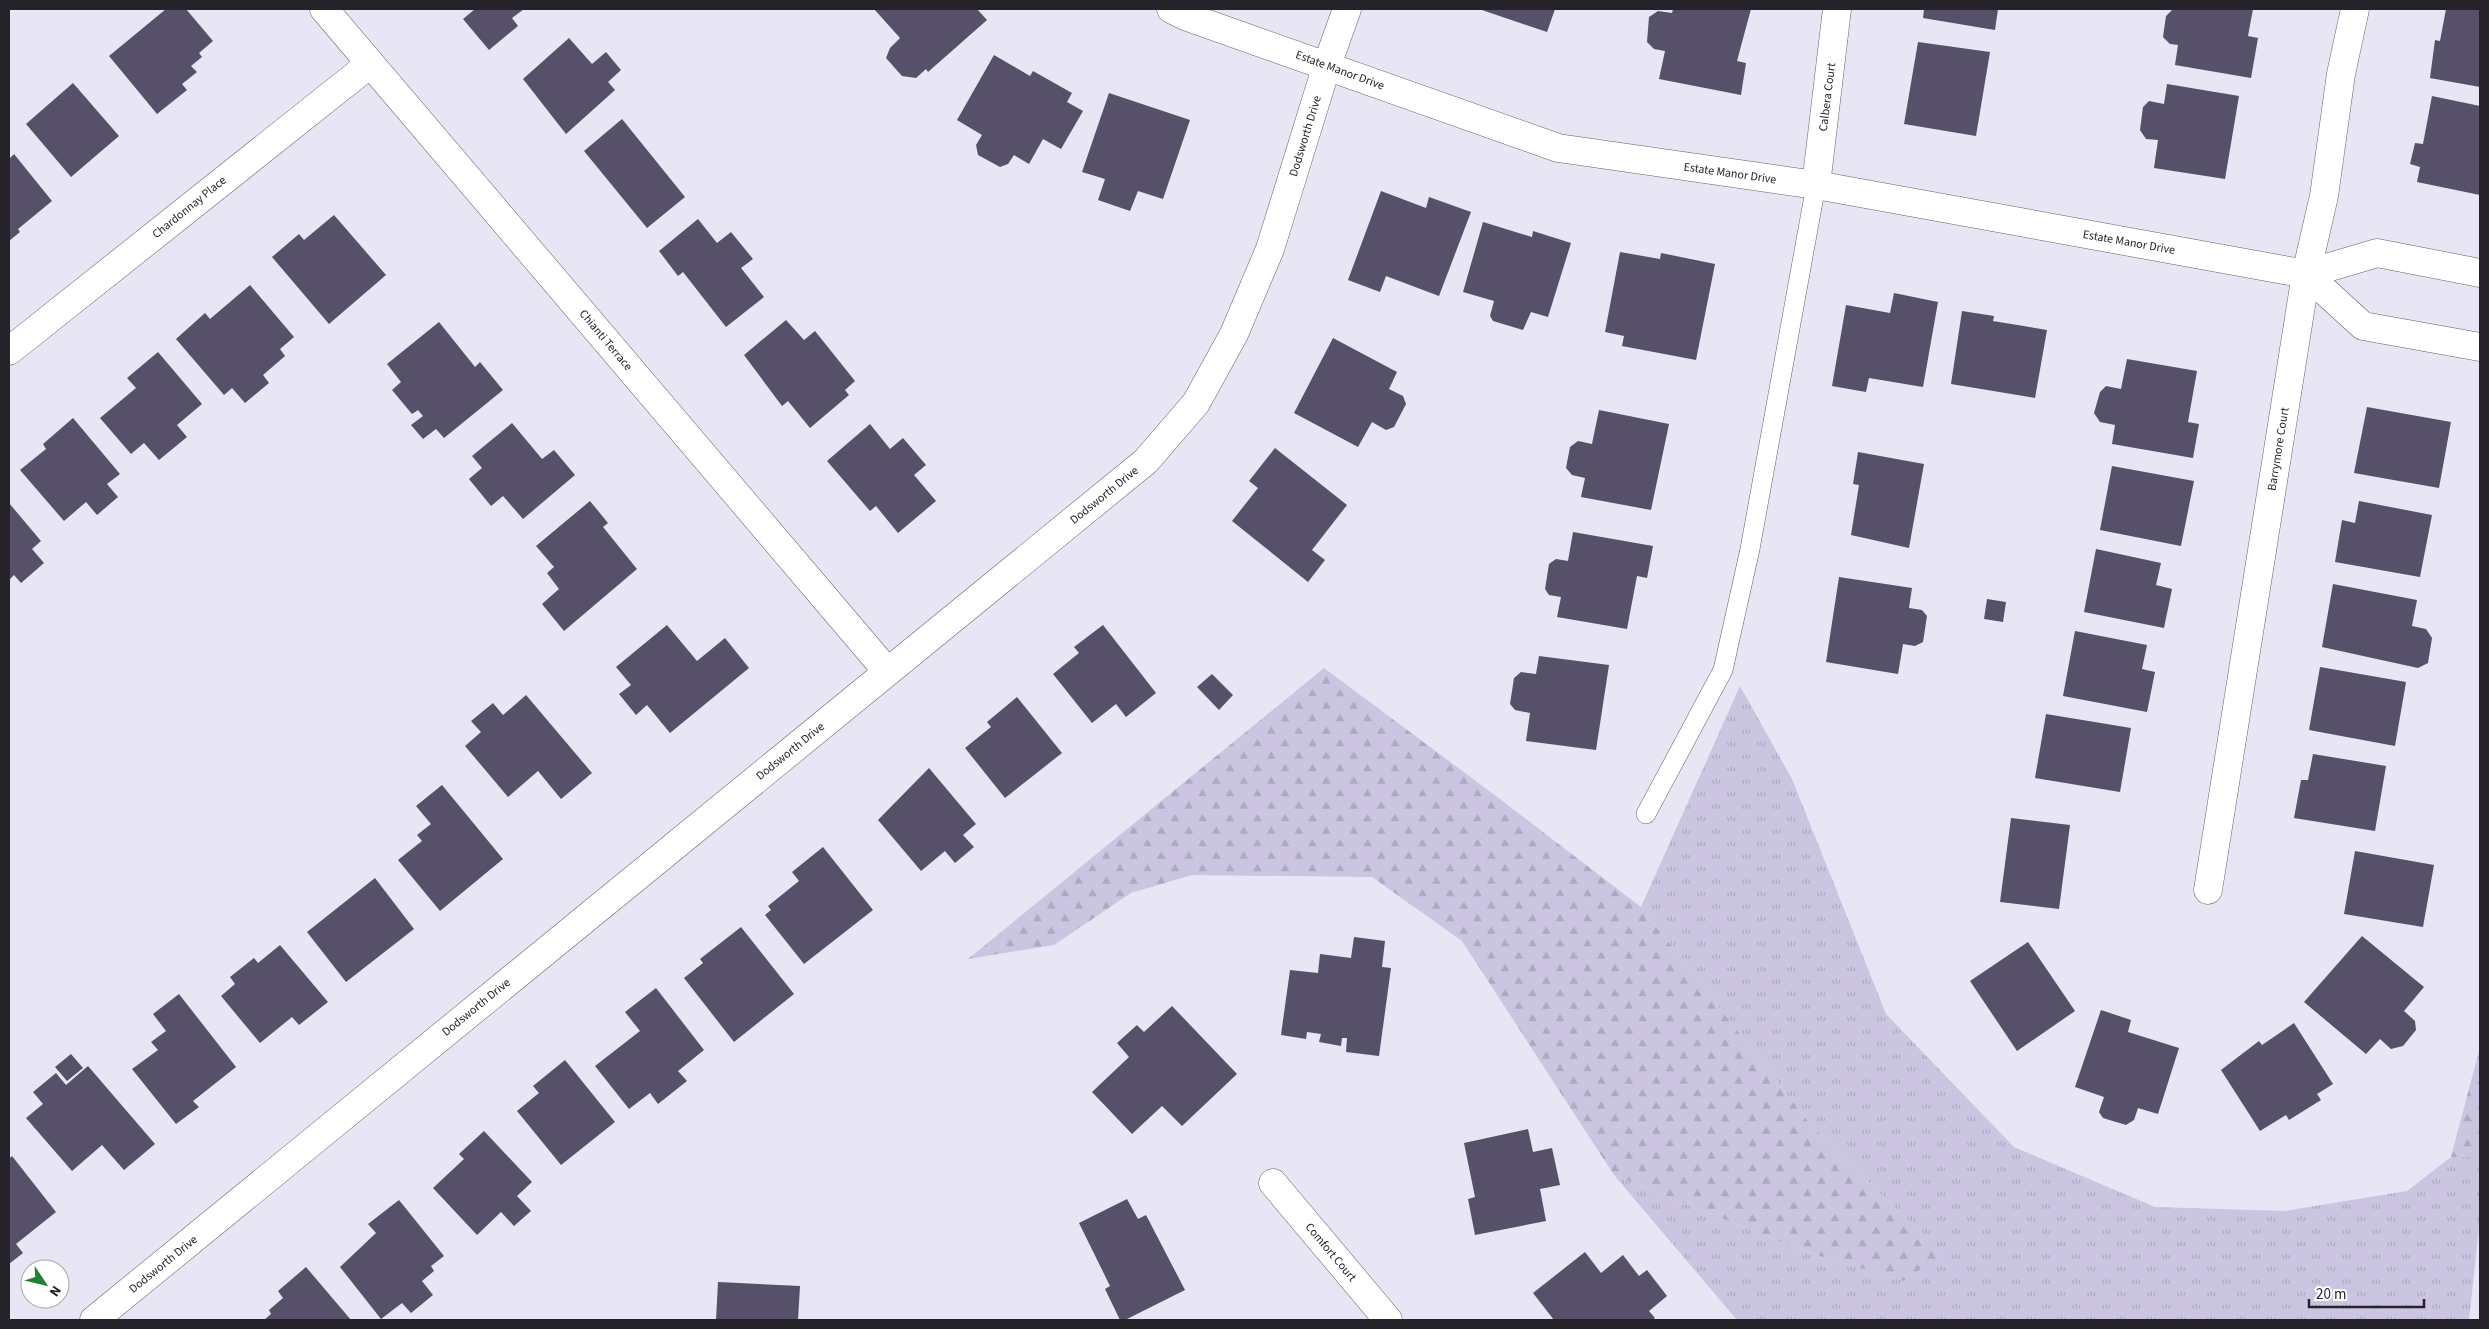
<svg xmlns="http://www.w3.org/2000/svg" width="2489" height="1329" font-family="'Source Sans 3',sans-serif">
  <defs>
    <pattern id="grass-tufts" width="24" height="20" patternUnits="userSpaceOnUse" patternTransform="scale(1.25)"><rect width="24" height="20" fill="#cbc5e2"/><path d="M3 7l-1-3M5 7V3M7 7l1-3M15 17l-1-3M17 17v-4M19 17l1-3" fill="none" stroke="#aea9c2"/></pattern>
    <pattern id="forest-firs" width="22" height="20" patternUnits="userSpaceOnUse" patternTransform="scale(1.25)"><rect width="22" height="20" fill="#cbc5e2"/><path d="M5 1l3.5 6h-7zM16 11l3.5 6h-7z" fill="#aea9c2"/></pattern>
  </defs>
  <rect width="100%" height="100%" fill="#e8e5f4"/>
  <path fill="url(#grass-tufts)" d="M1740 686 1792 779 1886 1014 2014 1147 2155 1207 2285 1211 2407 1191 2451 1157H2480V1219L2469 1320H1737L1614 1175 1809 1253 1904 1281 1944 1253 1898 1211 1811 1125 1641 907Z"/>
  <path fill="url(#forest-firs)" d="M1324 668 1496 796 1641 907 1811 1125 1898 1211 1945 1253 1904 1281 1809 1253 1614 1175 1462 941 1372 877 1192 875 1131 893 1054 945 968 959Z
    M2480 1047V1157H2451Z"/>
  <path fill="#565069" d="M166 9H186L213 41 199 53 202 57 191 66 197 72 182 84 187 90 157 114 109 56Z
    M475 9H524L512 18 518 26 489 50 463 19Z
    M874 9H977L987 20 928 72 926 69 916 78 902 76 886 58 890 48 900 38Z
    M1479 9H1555L1547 32Z
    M1673 9H1751L1737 61 1746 63 1741 95 1659 79 1665 51 1654 49 1647 42 1649 17 1658 11 1672 13Z
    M1924 9H1998L1995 30 1923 18Z
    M2173 9H2253L2248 36 2258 38 2251 78 2175 65 2178 45 2170 44 2163 37 2166 16Z
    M2446 9H2480V87L2430 78 2435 40 2440 41Z
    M569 38 592 64 606 52 621 70 608 82 615 90 566 134 523 79Z
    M1918 42 1990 52 1976 136 1904 124Z
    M994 55 1030 76 1033 71 1072 93 1067 102 1083 111 1061 149 1043 139 1029 164 1014 155 1008 164 1000 167 978 155 976 145 982 135 957 120Z
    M73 83 119 136 71 177 26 124Z
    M2167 84 2239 96 2225 179 2154 168 2158 140 2146 139 2140 130 2143 107 2149 101 2164 104Z
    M1109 93 1190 120 1163 199 1138 191 1130 211 1098 200 1105 179 1082 172Z
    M2432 96 2480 106V195L2417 182 2420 167 2410 164 2415 143 2423 144Z
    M622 119 685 197 647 228 584 151Z
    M14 154 52 201 18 229 20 232 9 241V159Z
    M1381 191 1426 208 1429 197 1471 212 1439 296 1386 276 1380 292 1348 280Z
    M334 215 386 275 329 324 272 257 299 234 304 240Z
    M698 219 717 243 731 232 753 259 741 268 764 297 726 327 683 272 678 276 659 251Z
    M1483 222 1532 237 1533 231 1571 243 1548 317 1531 312 1523 330 1493 321 1490 316 1494 301 1463 292Z
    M1620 252 1660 259 1661 253 1715 264 1696 360 1622 346 1624 336 1605 332Z
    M250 285 294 337 280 349 285 356 263 375 269 383 245 403 232 388 224 395 176 339 205 313 210 319Z
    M1894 293 1938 302 1923 387 1869 378 1866 392 1832 386 1846 305 1890 313Z
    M1962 311 1994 316 1993 321 2047 330 2035 398 1951 384Z
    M786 320 804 340 815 331 855 381 845 390 849 395 810 428 788 401 782 406 744 355Z
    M439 322 475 367 480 362 503 390 444 438 436 429 423 439 411 425 423 416 418 410 412 414 392 390 401 382 387 364Z
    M1333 338 1397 372 1389 389 1403 396 1406 404 1394 427 1386 430 1372 422 1358 447 1294 413Z
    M158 352 202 404 177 425 187 437 159 460 144 443 131 454 100 418 136 388 127 378Z
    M2127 359 2197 371 2188 422 2199 424 2193 458 2112 444 2115 425 2100 422 2094 413 2100 392 2106 386 2121 389Z
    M2367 407 2451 422 2439 488 2354 473Z
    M1599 410 1669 424 1651 510 1581 497 1585 478 1572 475 1566 468 1570 447 1578 441 1592 444Z
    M73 418 120 474 107 484 118 497 97 515 86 502 64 521 20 470 46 449 43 444Z
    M512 423 542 459 554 450 575 475 523 519 503 496 491 506 469 479 482 468 472 456Z
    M870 424 890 449 903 438 926 465 914 475 936 501 898 533 876 506 870 511 827 461Z
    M1275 448 1347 505 1312 550 1325 560 1308 582 1232 521 1258 488 1249 481Z
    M1858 452 1924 464 1909 548 1851 535 1859 485 1853 484Z
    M2112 466 2194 481 2181 546 2100 530Z
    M590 501 608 523 603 527 637 569 564 631 542 604 559 589 547 573 554 567 536 546Z
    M2359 501 2432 515 2420 577 2335 562 2342 520 2355 523Z
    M9 503 41 541 32 549 44 563 21 583 14 575 9 580Z
    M1573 532 1653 546 1647 578 1637 576 1627 629 1557 617 1561 597 1549 595 1545 589 1549 564 1556 559 1568 561Z
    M2096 549 2161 563 2156 585 2172 589 2164 628 2084 612Z
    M1839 577 1912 588 1909 608 1922 610 1927 616 1923 642 1915 646 1903 644 1898 674 1826 662Z
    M2333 584 2417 600 2412 626 2426 629 2432 638 2428 663 2418 668 2322 647Z
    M1987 599 2006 602 2003 622 1984 619Z
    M667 625 697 661 725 638 749 668 670 733 647 705 636 715 619 694 631 685 616 667Z
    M1103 625 1156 693 1126 717 1116 704 1092 723 1053 674 1079 653 1074 647Z
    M2075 631 2147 645 2142 669 2155 672 2147 712 2063 696Z
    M1539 656 1609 665 1596 750 1526 741 1530 713 1515 710 1510 704 1514 678 1521 672 1536 674Z
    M2320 667 2406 682 2395 746 2309 730Z
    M1212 674 1233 695 1219 710 1197 687Z
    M526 695 592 773 561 799 538 771 508 797 465 746 481 732 471 721 493 703 503 715Z
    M1017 697 1062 753 1005 798 965 748 991 727 987 722Z
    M2046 714 2131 728 2120 792 2035 778Z
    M2313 754 2386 766 2375 831 2294 818 2301 780H2308Z
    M929 768 976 824 963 835 974 847 955 863 945 851 921 871 878 820Z
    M442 785 503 859 440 911 398 860 422 841 417 835 431 824 416 806Z
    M2011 818 2070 825 2059 909 2000 902Z
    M823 847 873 910 804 964 765 915 771 910 768 906 799 881 792 872Z
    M2355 851 2434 865 2423 927 2344 914Z
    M375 878 414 929 346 982 307 932Z
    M741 927 794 994 734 1042 684 978 703 963 700 959Z
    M2362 936 2424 987 2404 1011 2415 1021 2416 1030 2403 1046 2391 1049 2380 1039 2366 1054 2304 1002Z
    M1354 937 1385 941 1382 967 1391 968 1379 1056 1346 1052 1347 1038H1342L1341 1046 1319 1042 1321 1034 1307 1032 1306 1039 1281 1035 1290 970 1318 973 1320 954 1351 958Z
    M2028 942 2075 1011 2017 1051 1970 981Z
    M280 945 328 1002 299 1025 292 1017 260 1043 221 996 235 984 230 977 254 958 258 963Z
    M656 988 704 1050 678 1071 687 1081 658 1104 650 1093 629 1109 595 1066 640 1031 625 1012Z
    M179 994 236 1067 193 1101 199 1107 176 1124 132 1069 158 1050 151 1042 166 1031 153 1014Z
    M1172 1006 1237 1074 1182 1126 1162 1106 1132 1134 1092 1092 1129 1057 1117 1043 1137 1025 1144 1032Z
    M2101 1010 2131 1020 2128 1032 2179 1048 2158 1114 2138 1108 2134 1120 2126 1125 2103 1118 2099 1112 2104 1097 2075 1087Z
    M2294 1023 2333 1084 2317 1094 2321 1100 2289 1120 2286 1115 2260 1131 2221 1070 2259 1041 2262 1045Z
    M71 1054 83 1068 67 1081 55 1067Z
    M565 1060 615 1122 561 1165 517 1111 539 1093 533 1086Z
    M88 1066 155 1144 124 1170 102 1145 72 1171 26 1118 43 1104 33 1092 56 1073 66 1085Z
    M1528 1129 1533 1152 1552 1148 1560 1185 1540 1189 1546 1221 1475 1235 1468 1199 1475 1197 1464 1143Z
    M484 1131 532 1182 517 1196 531 1211 514 1226 501 1212 477 1235 433 1188 464 1159 459 1154Z
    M12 1156 56 1212 16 1244 23 1253 9 1264V1159Z
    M1127 1199 1138 1219 1146 1215 1185 1290 1125 1320H1120L1105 1289 1110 1286 1079 1223Z
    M399 1200 444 1256 431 1266 434 1271 422 1281 433 1295 411 1313 402 1303 381 1319 340 1267 376 1233 368 1224Z
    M1585 1252 1601 1273 1623 1255 1639 1276 1647 1270 1667 1296 1649 1311 1655 1318 1652 1320H1554L1533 1293Z
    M306 1267 351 1320H264L271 1314 269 1310 283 1298 278 1291Z
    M718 1282 800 1286 798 1320H716Z"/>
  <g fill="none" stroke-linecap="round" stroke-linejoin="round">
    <g stroke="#63606c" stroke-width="20">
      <path id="lane" d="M1646 814 1723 670 1750 549 1816 185"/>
    </g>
    <g stroke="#63606c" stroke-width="29">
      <path id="street" d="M324 9 887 671
        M1171 9 1185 16 1558 148 1816 185 2306 274 2377 253 2480 273
        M1816 185 1837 9
        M2306 274 2363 326 2480 347
        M9 351 370 64
        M2208 890 2306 274 2324 196 2341 74 2355 9
        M1273 1183 1388 1320
        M94 1320 1146 461 1196 403 1234 334 1270 249 1327 65 1347 9"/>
    </g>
    <use href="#lane" stroke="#fff" stroke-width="19"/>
    <use href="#street" stroke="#fff" stroke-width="28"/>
  </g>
  <g text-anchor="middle" stroke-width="5" stroke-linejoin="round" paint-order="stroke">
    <g font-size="12" fill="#252329" stroke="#fff">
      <text transform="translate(1340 70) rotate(20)" y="4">Estate Manor Drive</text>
      <text transform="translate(1827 97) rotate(-83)" y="4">Calbera Court</text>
      <text transform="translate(1305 136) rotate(-73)" y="4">Dodsworth Drive</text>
      <text transform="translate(1730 173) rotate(8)" y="4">Estate Manor Drive</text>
      <text transform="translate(189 207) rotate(-39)" y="4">Chardonnay Place</text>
      <text transform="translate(2129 242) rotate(10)" y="4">Estate Manor Drive</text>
      <text transform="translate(606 340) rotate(50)" y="4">Chianti Terrace</text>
      <text transform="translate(2278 449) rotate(-81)" y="4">Barrymore Court</text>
      <text transform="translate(1104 495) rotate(-39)" y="4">Dodsworth Drive</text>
      <text transform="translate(790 751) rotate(-39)" y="4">Dodsworth Drive</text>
      <text transform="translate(476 1007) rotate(-39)" y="4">Dodsworth Drive</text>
      <text transform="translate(1331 1252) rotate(50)" y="4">Comfort Court</text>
      <text transform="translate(163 1264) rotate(-39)" y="4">Dodsworth Drive</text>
    </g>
  </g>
  <rect width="2489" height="1329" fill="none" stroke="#252329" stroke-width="20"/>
  <g transform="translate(45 1284) rotate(125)"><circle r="24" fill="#ffffff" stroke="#a8a7a9"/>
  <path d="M0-4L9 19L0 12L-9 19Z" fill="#248131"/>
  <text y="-8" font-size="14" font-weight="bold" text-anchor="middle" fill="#252329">N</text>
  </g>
  <path d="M2309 1299v8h115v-8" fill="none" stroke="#252329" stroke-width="2.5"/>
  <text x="2316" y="1299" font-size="15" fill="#252329" stroke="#ffffff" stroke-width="4" paint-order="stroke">20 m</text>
</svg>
